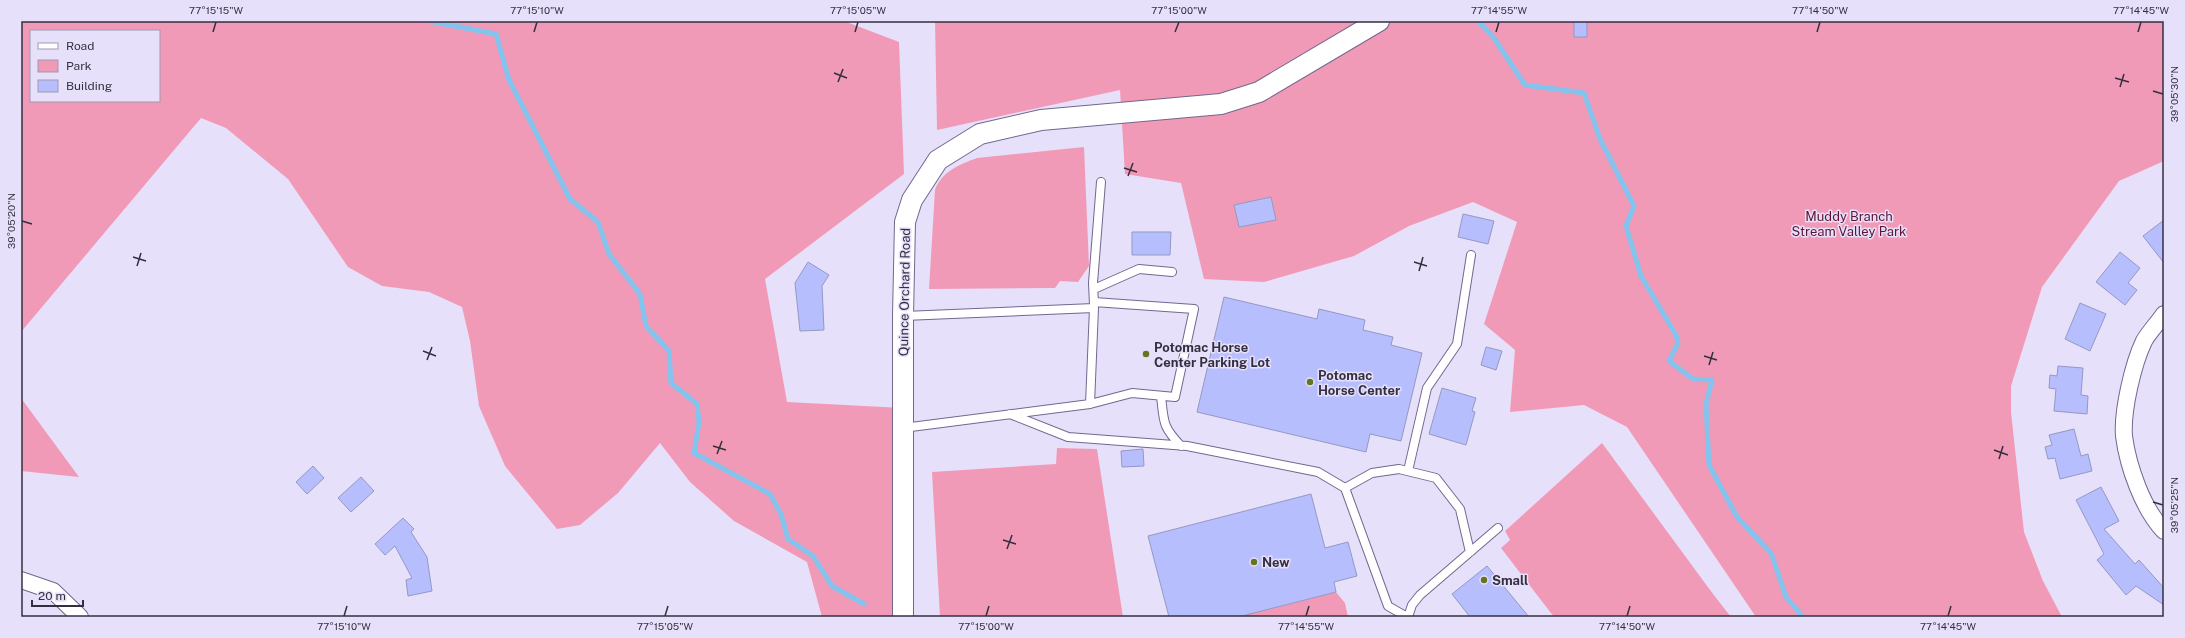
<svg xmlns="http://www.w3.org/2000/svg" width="2185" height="638" font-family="'Public Sans',sans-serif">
  <rect width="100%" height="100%" fill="#e7e0fa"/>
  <path fill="#f19ab7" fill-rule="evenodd" d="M21 21H844L899 42 904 174 765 279 787 402 903 408V617H822L807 562 734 521 690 482 660 443 618 493 580 525 557 529 505 466 479 406 470 341 462 307 429 292 382 286 348 267 288 179 226 128 201 118 21 332ZM31 31H159V101H31Z
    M935 21H2164V161L2119 181 2042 287 2011 386V412L2024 532 2043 581 2062 617H1756L1627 427 1584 405 1510 412 1515 350 1484 324 1517 222 1473 202 1409 226 1354 256 1264 282 1204 279 1181 183 1125 174 1120 90 937 130Z
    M1084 147 1089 266 1078 282 1060 281 1055 288 929 289 935 190C941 172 960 164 977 158Z
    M21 398 79 477 21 471Z
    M1602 443 1713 594 1731 617H1554L1501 548 1510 540 1505 531Z
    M1057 448 1097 449 1123 617H940L932 472 1056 464Z
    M1336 592 1345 603 1348 617H1238Z"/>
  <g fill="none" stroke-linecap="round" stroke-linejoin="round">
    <path stroke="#83c4ef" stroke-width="5" d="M429 21 496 34 509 80 570 199 598 222 609 254 640 294 646 326 669 351 671 383 697 404 699 422 694 453 770 494 781 514 788 539 813 556 832 586 864 604
      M1478 21 1494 38 1525 85 1584 93 1600 139 1634 206 1626 226 1641 276 1676 335 1678 343 1669 361 1693 379 1712 380 1706 404 1709 465 1737 517 1771 553 1786 597 1803 617"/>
  </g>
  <path fill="#b6befe" stroke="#9399c2" d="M1574 21H1587V37H1574Z
    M1271 197 1276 220 1239 227 1234 205Z
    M1463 214 1494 221 1488 244 1458 237Z
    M2164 220V263L2143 236Z
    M1132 232H1171L1170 255H1132Z
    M2120 252 2140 268 2128 283 2137 290 2125 305 2096 282Z
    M808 262 829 275 822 286 824 330 800 331 795 283Z
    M1224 297 1317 319 1319 309 1365 320 1363 330 1393 337 1391 345 1422 353 1401 441 1370 434 1366 452 1197 412Z
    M2080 303 2106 314 2090 351 2065 339Z
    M1486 347 1502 351 1496 370 1481 365Z
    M2058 366 2083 368 2081 395 2088 396 2087 414 2054 411 2056 389 2049 388 2050 375 2057 376Z
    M1442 388 1476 398 1472 411 1475 412 1466 445 1429 434Z
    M2074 429 2081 456 2088 454 2092 471 2060 479 2055 458 2048 459 2045 447 2052 445 2049 435Z
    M1143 449 1144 466 1122 467 1121 451Z
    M313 466 324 478 307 494 296 482Z
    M361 477 374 491 351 512 338 498Z
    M2101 487 2119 521 2104 529 2135 564 2139 560 2164 588V605L2136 586 2126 595 2097 560 2104 554 2076 500Z
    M1311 494 1325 548 1348 542 1357 576 1334 582 1336 592 1238 617H1169L1148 536Z
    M403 518 414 529 411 532 427 557 432 591 408 596 406 580 412 578 395 546 385 555 375 544Z
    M1487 566 1529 617H1470L1452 594Z"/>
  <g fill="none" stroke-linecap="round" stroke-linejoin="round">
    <g stroke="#73678e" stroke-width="10">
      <path id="service" d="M1094 289 1139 269 1172 272
        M1094 305 1093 283 1101 182
        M1161 396C1164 422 1162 426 1181 446
        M1090 404 1132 393 1175 397 1194 309 1094 302
        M1010 414 1068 437 1187 446 1318 472 1345 488 1388 606 1407 617
        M903 428 1090 404 1094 308 904 316
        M1408 471 1427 388 1457 344 1471 255
        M1345 488 1372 473 1399 469 1436 478 1460 509 1470 552
        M1408 617 1412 605 1420 595 1498 528"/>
    </g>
    <g stroke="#73678e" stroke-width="18">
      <path id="minor" d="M2164 314C2158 323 2149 332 2144 341 2133 364 2122 411 2124 436 2128 467 2143 509 2164 531
        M21 580 53 591 80 617"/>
    </g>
    <g stroke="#73678e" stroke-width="22">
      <path id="tertiary" d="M903 617V316L905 222 912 200 938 160 980 134 1041 120 1221 104 1259 92 1379 21"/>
    </g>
    <use href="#service" stroke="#fff" stroke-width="8"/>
    <use href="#minor" stroke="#fff" stroke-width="16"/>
    <use href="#tertiary" stroke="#fff" stroke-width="20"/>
  </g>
  <path fill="none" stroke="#342f40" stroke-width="1.5" d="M213 32 216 22M534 32 537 22M855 32 858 22M1175 32 1179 22M1496 32 1499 22M1817 32 1820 22M2138 32 2141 22M834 73 847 78M2115 78 2129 82M838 82 843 69M2120 87 2124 74M2153 91 2163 94M1124 168 1137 172M1128 176 1133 163M22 221 32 224M133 257 146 261M1414 262 1427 266M137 266 141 253M1419 271 1423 257M423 351 436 356M1704 356 1717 360M427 360 432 347M1709 365 1713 352M713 446 726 450M1994 450 2008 455M717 454 722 441M1999 459 2003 446M2153 502 2163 505M1003 540 1016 544M1007 549 1012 535M344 616 347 606M665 616 668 606M986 616 989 606M1306 616 1309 606M1627 616 1630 606M1948 616 1951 606"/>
  <g fill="#667420" stroke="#e7e0fa" stroke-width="1.5">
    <circle cx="1146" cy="354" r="4"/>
    <circle cx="1310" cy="382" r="4"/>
    <circle cx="1254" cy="562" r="4"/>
    <circle cx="1484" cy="580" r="4"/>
  </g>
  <g text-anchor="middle" stroke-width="3" stroke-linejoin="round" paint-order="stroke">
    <g font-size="13" fill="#5d1434" stroke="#e7e0fa">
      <text x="1849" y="221">Muddy Branch<tspan x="1849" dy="15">Stream Valley Park</tspan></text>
    </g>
    <g font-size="13" fill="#342f40" stroke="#e7e0fa">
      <text transform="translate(904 292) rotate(-89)" y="5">Quince Orchard Road</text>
    </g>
    <g font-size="13" font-weight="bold" fill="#342f40" stroke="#e7e0fa" text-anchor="start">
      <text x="1154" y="352">Potomac Horse<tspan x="1154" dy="15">Center Parking Lot</tspan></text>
      <text x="1318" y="380">Potomac<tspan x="1318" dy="15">Horse Center</tspan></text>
      <text x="1262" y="567">New</text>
      <text x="1492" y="585">Small</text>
    </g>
  </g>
  <rect width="2185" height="638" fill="none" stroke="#e7e0fa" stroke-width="44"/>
  <rect x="30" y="30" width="130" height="72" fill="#e7e0fa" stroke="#9f99b0"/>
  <rect x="38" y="43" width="20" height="6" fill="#ffffff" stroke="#9f99b0"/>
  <text x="66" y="50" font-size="12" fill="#342f40">Road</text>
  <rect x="38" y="60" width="20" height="12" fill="#f19ab7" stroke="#9f99b0"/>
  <text x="66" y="70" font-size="12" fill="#342f40">Park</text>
  <rect x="38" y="80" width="20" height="12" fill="#b6befe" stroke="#9f99b0"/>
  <text x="66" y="90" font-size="12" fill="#342f40">Building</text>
  <path d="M32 600v6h51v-6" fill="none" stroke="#342f40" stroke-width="2"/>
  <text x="38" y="600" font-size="12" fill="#342f40" stroke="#e7e0fa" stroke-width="3" paint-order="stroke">20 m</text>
  <rect x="22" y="22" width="2141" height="594" fill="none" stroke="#342f40" stroke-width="1.5"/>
  <g font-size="10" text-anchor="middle" fill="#342f40">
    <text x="216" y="14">77°15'15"W</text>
    <text x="537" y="14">77°15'10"W</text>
    <text x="858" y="14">77°15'05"W</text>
    <text x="1179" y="14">77°15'00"W</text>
    <text x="1499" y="14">77°14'55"W</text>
    <text x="1820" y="14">77°14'50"W</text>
    <text x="2141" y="14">77°14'45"W</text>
    <text transform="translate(2174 94) rotate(-90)" y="4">39°05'30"N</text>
    <text transform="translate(11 221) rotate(-90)" y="4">39°05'20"N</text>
    <text transform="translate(2174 505) rotate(-90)" y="4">39°05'25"N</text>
    <text x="344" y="630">77°15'10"W</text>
    <text x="665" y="630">77°15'05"W</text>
    <text x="986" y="630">77°15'00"W</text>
    <text x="1306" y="630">77°14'55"W</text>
    <text x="1627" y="630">77°14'50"W</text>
    <text x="1948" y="630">77°14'45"W</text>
  </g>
</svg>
